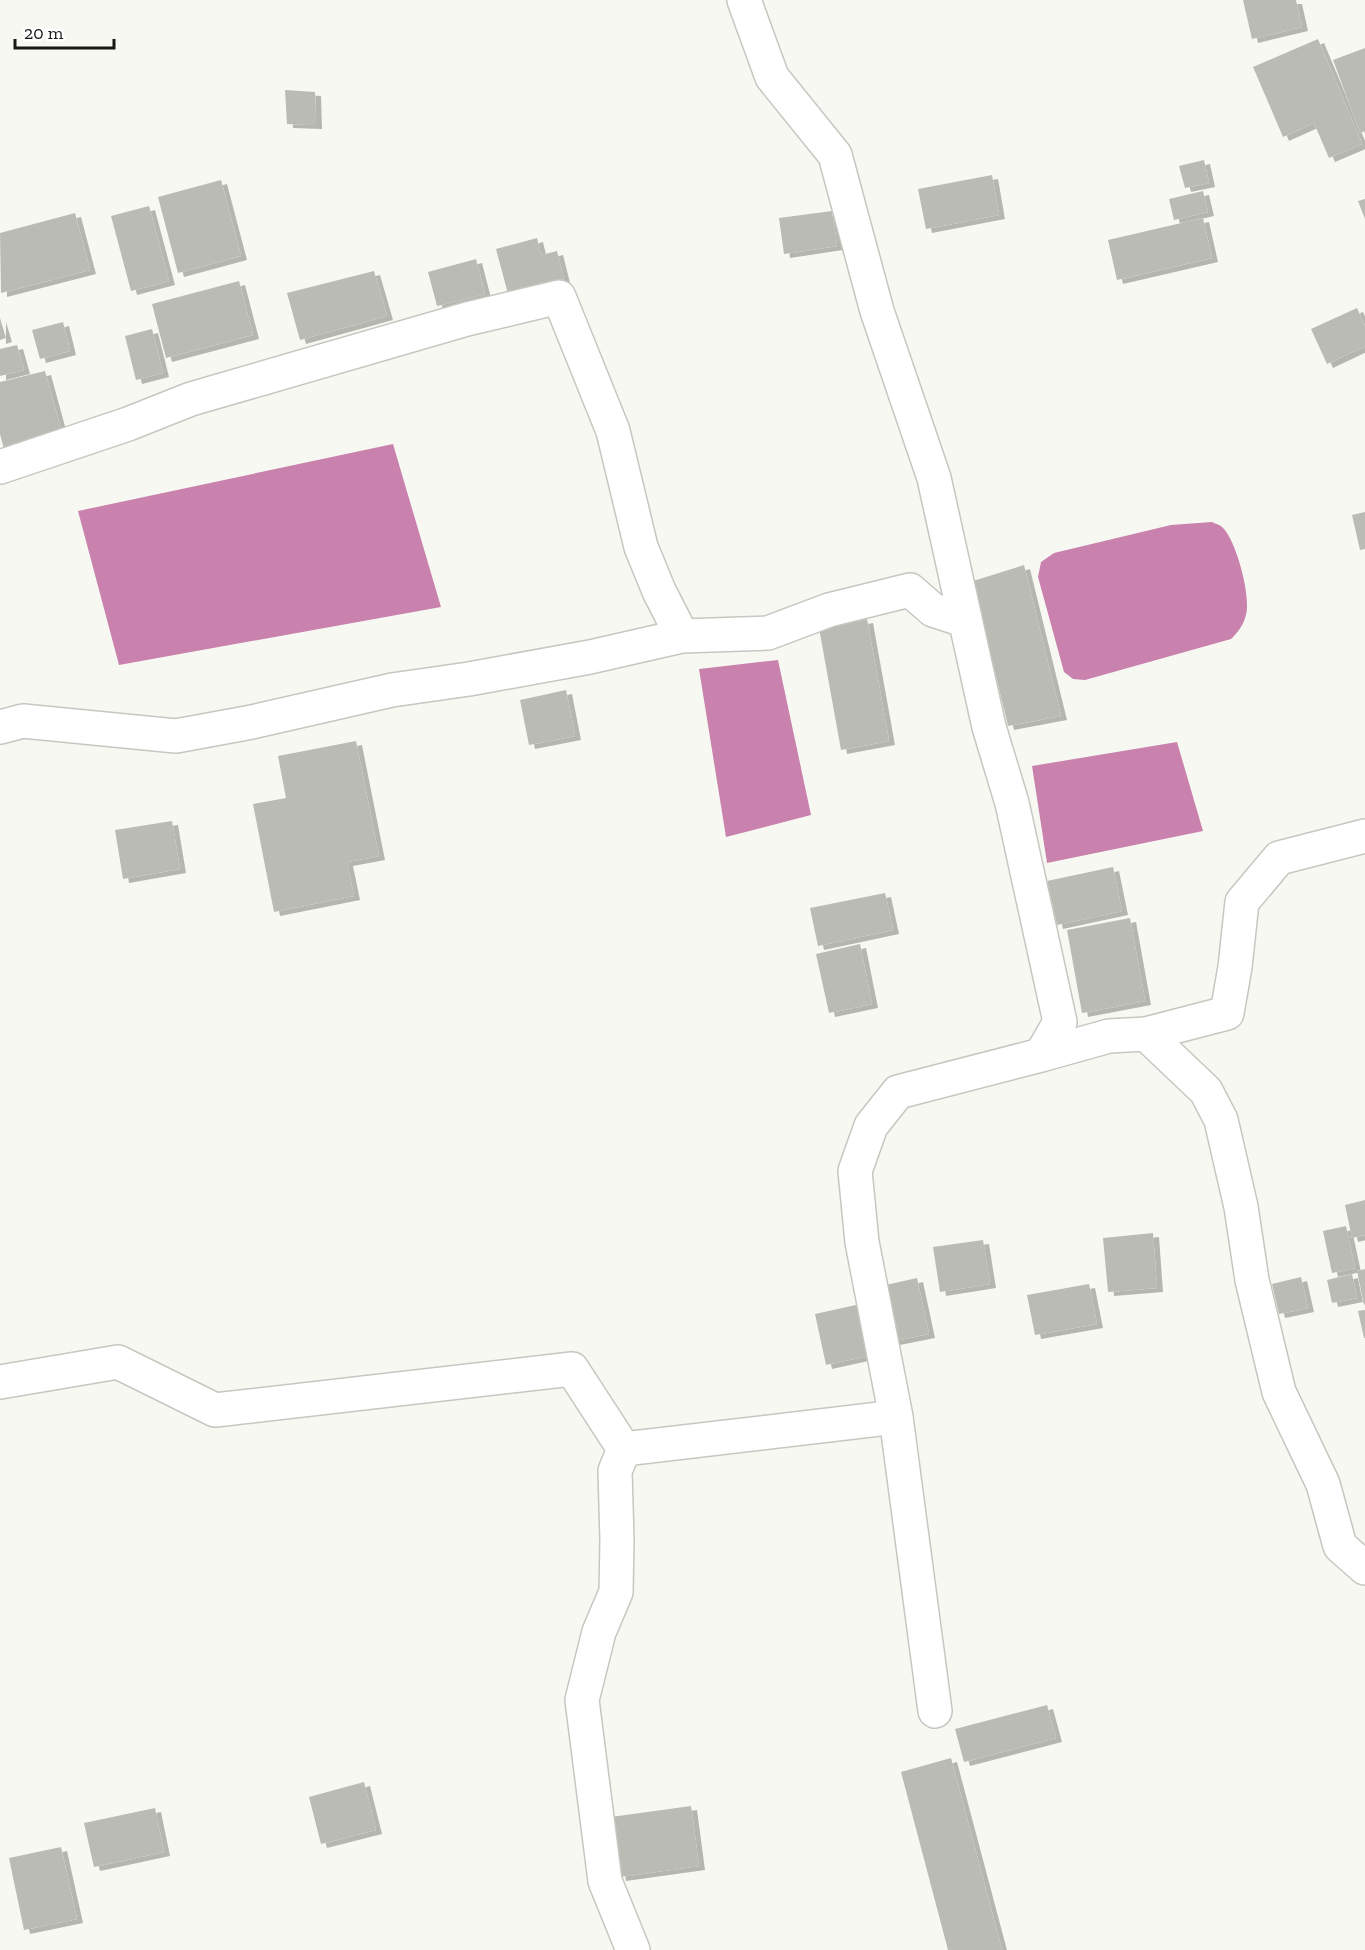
<svg xmlns="http://www.w3.org/2000/svg" width="1365" height="1950" font-family="'Zilla Slab',serif">
  <defs>
    <filter id="shadow"><feDropShadow dx="6" dy="4" stdDeviation="0" flood-color="#0004"/></filter>
  </defs>
  <rect width="100%" height="100%" fill="#f8f8f2"/>
  <path fill="#c882ad" d="M393 444 441 607 119 665 78 511Z
    M1212 522C1216 524 1221 525 1224 529 1237 544 1251 596 1246 615 1243 626 1238 632 1231 639L1085 680 1073 679 1064 672 1038 577 1041 562 1054 553 1171 525Z
    M778 660 811 815 726 837 699 669Z
    M1177 742 1203 831 1047 863 1032 766Z"/>
  <path fill="#bbbbb5" filter="url(#shadow)" d="M1243 0H1296L1302 27 1252 39Z
    M1318 39 1362 144 1329 158 1314 123 1283 137 1253 67Z
    M1365 48V131L1360 133 1333 60Z
    M285 90 315 92 316 125 287 124Z
    M1204 160 1209 183 1185 188 1179 166Z
    M992 175 999 215 926 229 918 189Z
    M221 180 241 256 178 273 158 197Z
    M1203 191 1208 212 1174 220 1169 199Z
    M1365 199V219L1358 201Z
    M149 206 169 281 131 291 111 216Z
    M832 211 837 246 784 254 779 218Z
    M75 213 90 270 1 293 0 233Z
    M1203 218 1212 258 1117 280 1108 240Z
    M537 238 541 255 557 251 564 279 508 294 496 249Z
    M476 259 485 294 437 306 428 272Z
    M374 271 387 316 300 340 287 293Z
    M239 281 253 335 166 358 152 304Z
    M1357 308 1365 326V346L1327 364 1311 329Z
    M0 318 6 338 0 340Z
    M63 322 70 351 40 359 32 330Z
    M152 329 163 373 136 380 125 336Z
    M17 345 24 370 0 376V349Z
    M45 371 63 437 5 453 0 434V382Z
    M1365 512V549L1360 550 1352 515Z
    M1024 565 1061 716 1008 726 973 581Z
    M867 619 889 741 841 750 819 628Z
    M566 690 575 736 529 745 520 700Z
    M356 741 379 856 347 862 354 896 274 912 253 804 286 798 278 756Z
    M172 821 180 869 123 879 115 830Z
    M1113 867 1122 911 1057 925 1047 881Z
    M885 893 893 930 818 946 810 908Z
    M1130 918 1145 1001 1082 1013 1067 930Z
    M860 944 872 1004 829 1013 816 954Z
    M1365 1200V1235L1352 1238 1345 1205Z
    M1346 1226 1355 1268 1332 1273 1323 1231Z
    M1153 1233 1157 1288 1108 1292 1103 1238Z
    M983 1240 990 1284 940 1292 933 1247Z
    M1365 1269V1304L1364 1305 1357 1271Z
    M1352 1274 1357 1298 1332 1303 1327 1280Z
    M1301 1277 1308 1308 1279 1314 1272 1284Z
    M917 1278 929 1334 889 1342 877 1287Z
    M1089 1284 1097 1324 1035 1335 1027 1295Z
    M865 1303 876 1354 826 1365 815 1314Z
    M1365 1310V1338H1364L1358 1311Z
    M1047 1705 1056 1738 964 1762 955 1729Z
    M951 1758 1002 1950H948L901 1772Z
    M364 1782 376 1830 321 1844 309 1797Z
    M691 1806 699 1866 620 1877 611 1817Z
    M155 1808 164 1852 94 1867 84 1823Z
    M61 1847 77 1919 24 1930 9 1858Z"/>
  <g fill="none" stroke-linecap="round" stroke-linejoin="round">
    <g stroke="#c7c7c1" stroke-width="36">
      <path id="minor" d="M744 0 772 77 835 155 877 311 934 478 989 727 1012 803 1060 1022 1041 1055 898 1092 871 1126 855 1171 862 1242 896 1417
        M0 467 128 424 191 399 467 319 559 297 613 431 641 547 659 591 682 636 768 633 829 610 910 590 933 610 964 620
        M0 727 23 721 176 736 252 722 392 690 469 679 590 657 682 636
        M1146 1034 1206 1091 1221 1120 1241 1207 1252 1280 1279 1392 1323 1484 1340 1546 1365 1568
        M1041 1055 1109 1036 1146 1034 1227 1013 1235 967 1242 902 1279 858 1365 836
        M0 1382 118 1362 215 1410 572 1369 624 1449 896 1417 935 1711
        M624 1449 615 1471 617 1540 616 1592 599 1632 582 1700 605 1881 633 1950"/>
    </g>
    <use href="#minor" stroke="#fff" stroke-width="33"/>
  </g>
  <path d="M15 39v9h99v-9" fill="none" stroke="#181815" stroke-width="3"/>
  <text x="24" y="39" font-size="18" fill="#181815" stroke="#ffffff" stroke-width="4.5" paint-order="stroke">20 m</text>
</svg>
